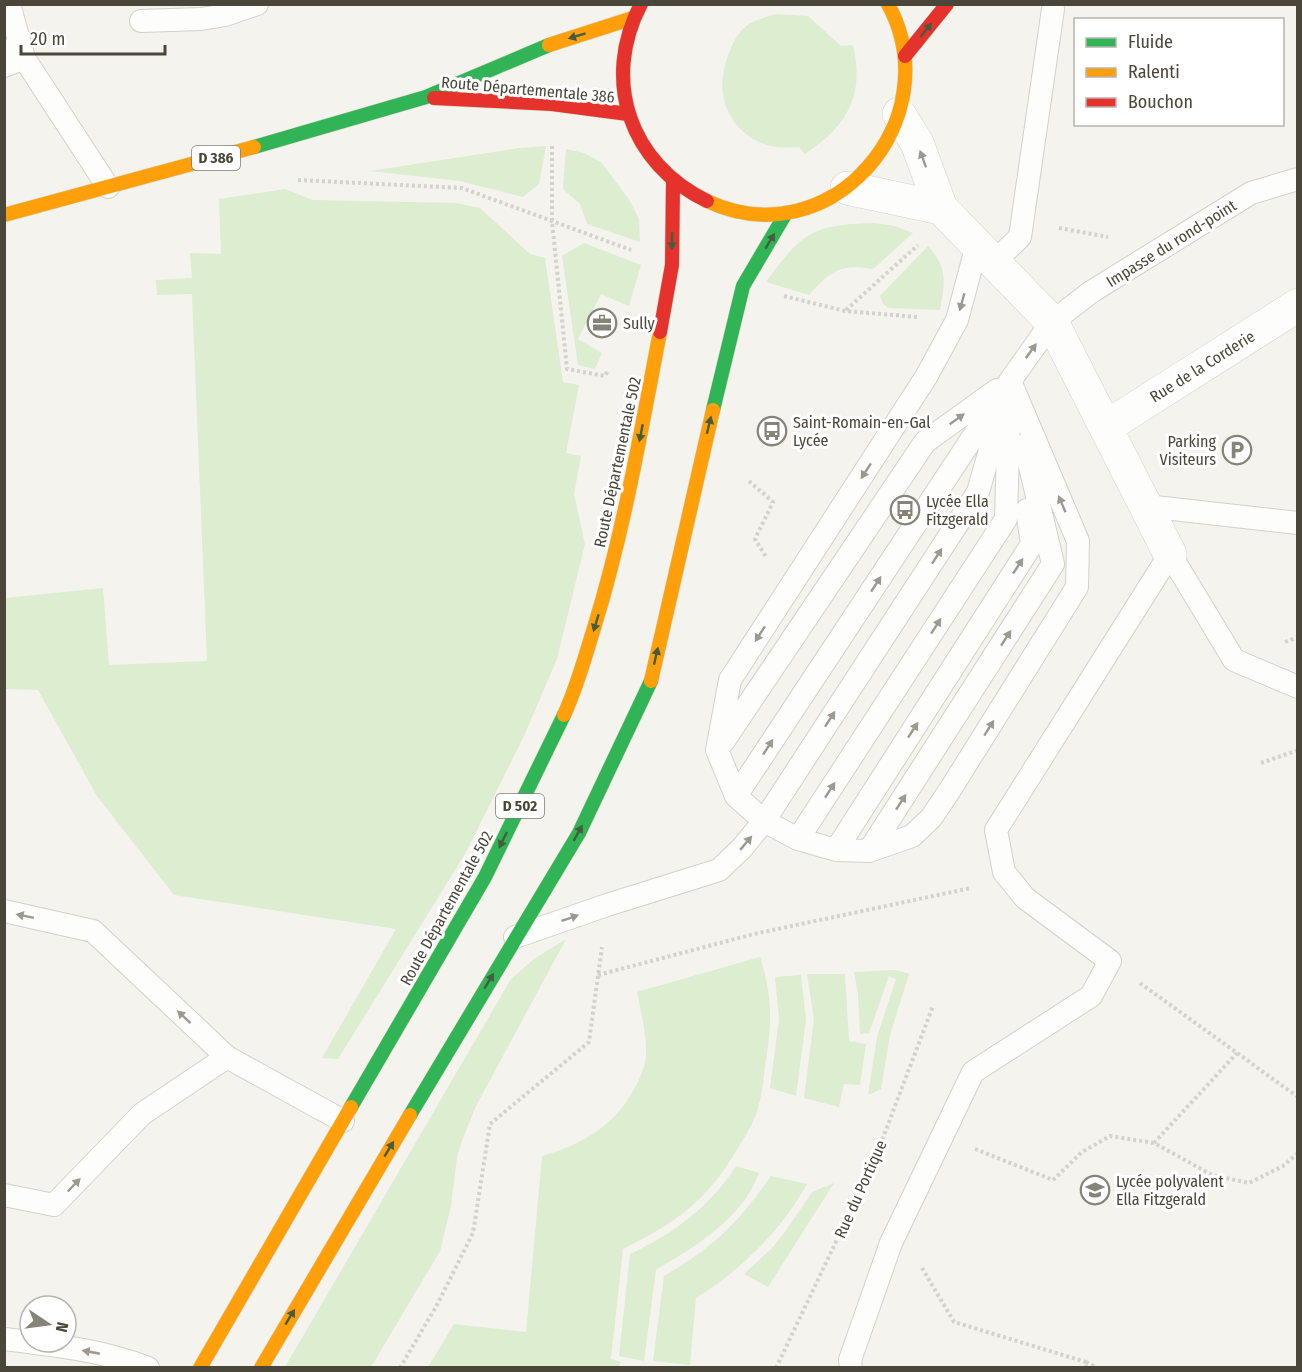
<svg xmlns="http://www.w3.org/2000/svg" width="1302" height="1372" font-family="'Fira Sans Condensed',sans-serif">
  <rect width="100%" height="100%" fill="#f4f3ee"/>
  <path fill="#dcedd0" d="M775 14 808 16 841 46 853 45C865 96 847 126 805 154L799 147C790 147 780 148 771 146 731 136 713 96 727 59 731 46 737 32 749 24 756 20 767 17 775 14Z
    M546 146 539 184 523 197 460 181 370 171 519 148Z
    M566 149 584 153 601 162 630 201 639 219 640 242 587 224 580 204 563 189Z
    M285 189 313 200 456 203 480 208 530 254 545 258 563 382 579 385 566 453 581 456 574 494 585 544 557 659 524 736 465 854 338 1059 322 1058 396 929 174 895 97 796 38 690 5 689V598L103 588 109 665 207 661 192 294 157 295 156 280 192 278 190 253 221 254 219 199Z
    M874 223 895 226 913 233 873 269C839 263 830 272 809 295L766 282C802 232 812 225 874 223Z
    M584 243 641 265 629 306 601 294 578 339 602 353 595 369 578 365 562 256Z
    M928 246C948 268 945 282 940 310L889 308 883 304 880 296Z
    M566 939 476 1106 463 1138 457 1157 451 1206 440 1251 371 1367H285L511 979 534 959Z
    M760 957C773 997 772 1025 765 1066 763 1081 762 1097 757 1111 753 1125 745 1136 738 1148 707 1201 677 1222 623 1249L611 1359 621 1362 618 1367H428L454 1324 526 1332 542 1156C581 1145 613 1127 633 1091 639 1081 645 1068 646 1056 647 1035 641 1013 637 992Z
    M896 970 909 974 890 1035 881 1089 868 1095 877 1037 896 979 889 976 869 1033 860 1034 858 994 854 972Z
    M807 974H845L849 1041 866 1044 860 1085 844 1084 839 1107 804 1098 814 1019Z
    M801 975 806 1019 796 1096 770 1088 779 1019 775 977Z
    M736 1166 759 1173C742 1219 696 1246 656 1270L644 1361 619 1356 630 1254C673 1234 711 1206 736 1166Z
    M771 1176 807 1184C780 1232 742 1269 696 1298L690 1365 653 1361 664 1276C714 1247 738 1223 771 1176Z
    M834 1183 768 1287 744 1274 773 1247 785 1232 812 1192Z"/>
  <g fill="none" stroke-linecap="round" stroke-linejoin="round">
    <g stroke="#d2d1cc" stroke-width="24">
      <path id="lane" d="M9 4 24 58 108 187
        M141 21 201 19 225 15 257 4
        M4 50 24 58 4 66
        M977 245 957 320 926 377 730 680 717 750 736 796 764 821 798 839 836 850 869 851 912 836 931 818 948 793 1077 587 1078 541 1010 381
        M994 262 1020 237 1053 9
        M1146 506 1298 523
        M723 742 925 442 997 390
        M736 796 1010 381 1052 322 1091 292 1251 193 1298 179
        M798 839 1006 519 1009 415
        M836 850 1032 544 1027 510
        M869 851 1053 564 1025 445
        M4 911 93 931 227 1057 343 1121
        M515 937 607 905 719 870 742 848 764 821 978 492 1004 401
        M4 1195 54 1205 142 1114 227 1057
        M4 1339C53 1345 102 1350 148 1368
        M851 1368 850 1360 891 1243 973 1072 1091 996 1110 961 1025 898 1004 872 996 830 1170 554 1234 660 1298 687"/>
    </g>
    <g stroke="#d2d1cc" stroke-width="34">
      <path id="street" d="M899 114 917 143 941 208 1052 322 1170 554
        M847 188 941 208
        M1106 427 1298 305"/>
    </g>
    <g stroke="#d5d3bc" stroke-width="15">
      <path id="fast" d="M254 147 426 97 549 45
        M713 410 743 286 786 213
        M351 1107 485 877 564 715
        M410 1115 579 833 651 681"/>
    </g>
    <g stroke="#d5d3bc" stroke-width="15">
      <path id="slow" d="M549 45 633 18
        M707 201C830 259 951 120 888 4
        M4 215 254 147
        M651 681 713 410
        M564 715C577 687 585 657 594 628 624 531 641 431 660 332
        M200 1368 351 1107
        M261 1368 410 1115"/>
    </g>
    <g stroke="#d5d3bc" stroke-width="15">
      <path id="jam" d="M641 4C601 80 630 164 707 201
        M905 56 947 4
        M434 98 552 104 628 114
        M660 332 672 265 673 183"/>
    </g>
    <path stroke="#d3d3cc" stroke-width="4" stroke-dasharray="3 3" stroke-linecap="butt" d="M552 146V221L567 369 605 376 608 370
      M298 180 462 188 631 250
      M1059 228 1108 237
      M784 296 845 311 918 317
      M846 310 918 245
      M749 481 773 502 755 539 766 557
      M1285 642 1298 637
      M1261 763 1298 750
      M598 975 754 934 971 888
      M1140 983 1298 1097
      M1154 1143 1237 1053
      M975 1149 1053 1180 1082 1152 1110 1136 1154 1143 1212 1175 1249 1183 1283 1166 1298 1153
      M922 1268 954 1322 1086 1362V1368
      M1086 1362 1098 1368
      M400 1368 437 1305 473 1233 490 1124 589 1042 602 947
      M776 1368 873 1164 933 1006"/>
    <use href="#lane" stroke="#fdfdfc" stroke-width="22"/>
    <use href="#street" stroke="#fdfdfc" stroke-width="33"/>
    <use href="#fast" stroke="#30b455" stroke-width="14"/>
    <use href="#slow" stroke="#ff9f0a" stroke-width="14"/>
    <use href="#jam" stroke="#e5322d" stroke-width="14"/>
  </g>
  <defs><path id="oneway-solid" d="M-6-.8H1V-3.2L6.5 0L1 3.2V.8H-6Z" transform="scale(1.5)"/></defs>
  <g fill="#455d3f">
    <use href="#oneway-solid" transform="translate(926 30) rotate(-51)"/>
    <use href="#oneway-solid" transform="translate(577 36) rotate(163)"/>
    <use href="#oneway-solid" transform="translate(672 241) rotate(91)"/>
    <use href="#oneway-solid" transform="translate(770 241) rotate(-59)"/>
    <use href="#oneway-solid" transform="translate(709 425) rotate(-76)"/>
    <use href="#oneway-solid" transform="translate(641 433) rotate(101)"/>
    <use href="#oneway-solid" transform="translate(596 623) rotate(107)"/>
    <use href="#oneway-solid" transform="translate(656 656) rotate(-77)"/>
    <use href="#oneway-solid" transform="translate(578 833) rotate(-61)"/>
    <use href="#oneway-solid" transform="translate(503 840) rotate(116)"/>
    <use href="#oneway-solid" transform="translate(489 981) rotate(-59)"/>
    <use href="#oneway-solid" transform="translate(389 1149) rotate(-59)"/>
    <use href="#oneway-solid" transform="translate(290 1317) rotate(-59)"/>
  </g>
  <g fill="#9b9991">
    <use href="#oneway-solid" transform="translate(923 159) rotate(-110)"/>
    <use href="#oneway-solid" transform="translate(962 302) rotate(105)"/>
    <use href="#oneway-solid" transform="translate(1031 351) rotate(-54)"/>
    <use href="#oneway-solid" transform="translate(957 419) rotate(-36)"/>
    <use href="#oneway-solid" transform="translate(866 471) rotate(123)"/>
    <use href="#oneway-solid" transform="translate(1062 504) rotate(-113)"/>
    <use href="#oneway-solid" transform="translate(937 556) rotate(-57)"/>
    <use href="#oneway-solid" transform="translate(1018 566) rotate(-57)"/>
    <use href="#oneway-solid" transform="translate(876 584) rotate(-57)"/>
    <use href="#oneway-solid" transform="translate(936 626) rotate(-57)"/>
    <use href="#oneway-solid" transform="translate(760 634) rotate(123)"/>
    <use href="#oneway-solid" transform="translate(1006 638) rotate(-57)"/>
    <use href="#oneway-solid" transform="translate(830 719) rotate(-57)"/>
    <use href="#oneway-solid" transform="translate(989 728) rotate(-58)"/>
    <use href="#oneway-solid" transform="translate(913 730) rotate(-57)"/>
    <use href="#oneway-solid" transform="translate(768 747) rotate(-57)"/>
    <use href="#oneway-solid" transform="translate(830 790) rotate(-57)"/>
    <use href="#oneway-solid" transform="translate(901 802) rotate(-57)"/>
    <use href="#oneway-solid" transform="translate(746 843) rotate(-50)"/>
    <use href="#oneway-solid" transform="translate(25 916) rotate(-168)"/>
    <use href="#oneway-solid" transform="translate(570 918) rotate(-19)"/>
    <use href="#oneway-solid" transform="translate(184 1017) rotate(-137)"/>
    <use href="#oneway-solid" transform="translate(74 1185) rotate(-46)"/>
    <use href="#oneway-solid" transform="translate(91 1352) rotate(-169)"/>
  </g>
  <defs>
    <g id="office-ring" transform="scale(1.5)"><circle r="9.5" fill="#fff" stroke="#868379" stroke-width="1.5"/><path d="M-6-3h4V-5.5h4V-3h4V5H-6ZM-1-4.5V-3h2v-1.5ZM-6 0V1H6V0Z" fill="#868379"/></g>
    <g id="bus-ring" transform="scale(1.5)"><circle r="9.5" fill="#fff" stroke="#868379" stroke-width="1.5"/><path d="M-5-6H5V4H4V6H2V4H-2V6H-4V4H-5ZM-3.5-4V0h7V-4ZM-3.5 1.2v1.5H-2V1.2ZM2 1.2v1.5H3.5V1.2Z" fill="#868379"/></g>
    <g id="parking-ring" transform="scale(1.5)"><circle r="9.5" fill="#fff" stroke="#868379" stroke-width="1.5"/><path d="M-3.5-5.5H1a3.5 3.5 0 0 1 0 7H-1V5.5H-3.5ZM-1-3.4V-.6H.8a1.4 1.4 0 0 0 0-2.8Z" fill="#868379"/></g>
    <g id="school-ring" transform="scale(1.5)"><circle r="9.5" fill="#fff" stroke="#868379" stroke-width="1.5"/><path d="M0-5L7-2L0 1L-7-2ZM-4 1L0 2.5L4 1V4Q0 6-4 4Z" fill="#868379"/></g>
  </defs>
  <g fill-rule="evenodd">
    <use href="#office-ring" x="602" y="323"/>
    <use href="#bus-ring" x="772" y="431"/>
    <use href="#parking-ring" x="1237" y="450"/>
    <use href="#bus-ring" x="905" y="510"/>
    <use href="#school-ring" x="1095" y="1190"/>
  </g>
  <g text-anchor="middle" stroke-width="6" stroke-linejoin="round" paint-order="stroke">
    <g fill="#fff" stroke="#807e75" stroke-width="1.5">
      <rect x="192" y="146" width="48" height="24" rx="4.5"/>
      <rect x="496" y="794" width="48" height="24" rx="4.5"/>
    </g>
    <g font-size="15" font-weight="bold" fill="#4a473a">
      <text x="216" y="163">D 386</text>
      <text x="520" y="811">D 502</text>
    </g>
    <g font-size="16" fill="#4a473a" stroke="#fff">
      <text transform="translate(528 89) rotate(5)" y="6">Route Départementale 386</text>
      <text transform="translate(1171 243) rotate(-32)" y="6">Impasse du rond-point</text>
      <text transform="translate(1202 366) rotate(-32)" y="6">Rue de la Corderie</text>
      <text transform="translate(617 462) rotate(-78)" y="6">Route Départementale 502</text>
      <text transform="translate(446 908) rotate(-61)" y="6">Route Départementale 502</text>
      <text transform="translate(860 1189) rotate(-66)" y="6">Rue du Portique</text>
    </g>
    <g font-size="16" fill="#4a473a" stroke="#fff" text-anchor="start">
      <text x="623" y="329">Sully</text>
      <text x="793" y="428">Saint-Romain-en-Gal<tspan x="793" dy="18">Lycée</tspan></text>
      <text x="1216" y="447" text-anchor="end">Parking<tspan x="1216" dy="18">Visiteurs</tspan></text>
      <text x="926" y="507">Lycée Ella<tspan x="926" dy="18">Fitzgerald</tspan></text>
      <text x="1116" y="1187">Lycée polyvalent<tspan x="1116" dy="18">Ella Fitzgerald</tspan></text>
    </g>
  </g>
  <rect width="1302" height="1372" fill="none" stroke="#4a473a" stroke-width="12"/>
  <rect x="1074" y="18" width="210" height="108" fill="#ffffff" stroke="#b7b5b0" stroke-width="1.5"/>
  <rect x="1086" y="38" width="30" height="9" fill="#30b455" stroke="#b7b5b0" stroke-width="1.5"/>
  <text x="1128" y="48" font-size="18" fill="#4a473a">Fluide</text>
  <rect x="1086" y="68" width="30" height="9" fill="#ff9f0a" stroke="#b7b5b0" stroke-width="1.5"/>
  <text x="1128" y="78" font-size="18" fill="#4a473a">Ralenti</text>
  <rect x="1086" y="98" width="30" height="9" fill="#e5322d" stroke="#b7b5b0" stroke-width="1.5"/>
  <text x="1128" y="108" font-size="18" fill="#4a473a">Bouchon</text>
  <g transform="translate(48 1324) rotate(103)"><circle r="28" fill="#ffffff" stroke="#b7b5b0" stroke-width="1.5"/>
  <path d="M0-4.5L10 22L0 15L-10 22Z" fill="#868379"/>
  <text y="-9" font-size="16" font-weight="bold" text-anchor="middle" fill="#4a473a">N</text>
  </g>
  <path d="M21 45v9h144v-9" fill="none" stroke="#4a473a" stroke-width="3"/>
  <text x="30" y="45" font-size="18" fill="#4a473a" stroke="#ffffff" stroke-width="4.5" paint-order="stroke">20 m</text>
</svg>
